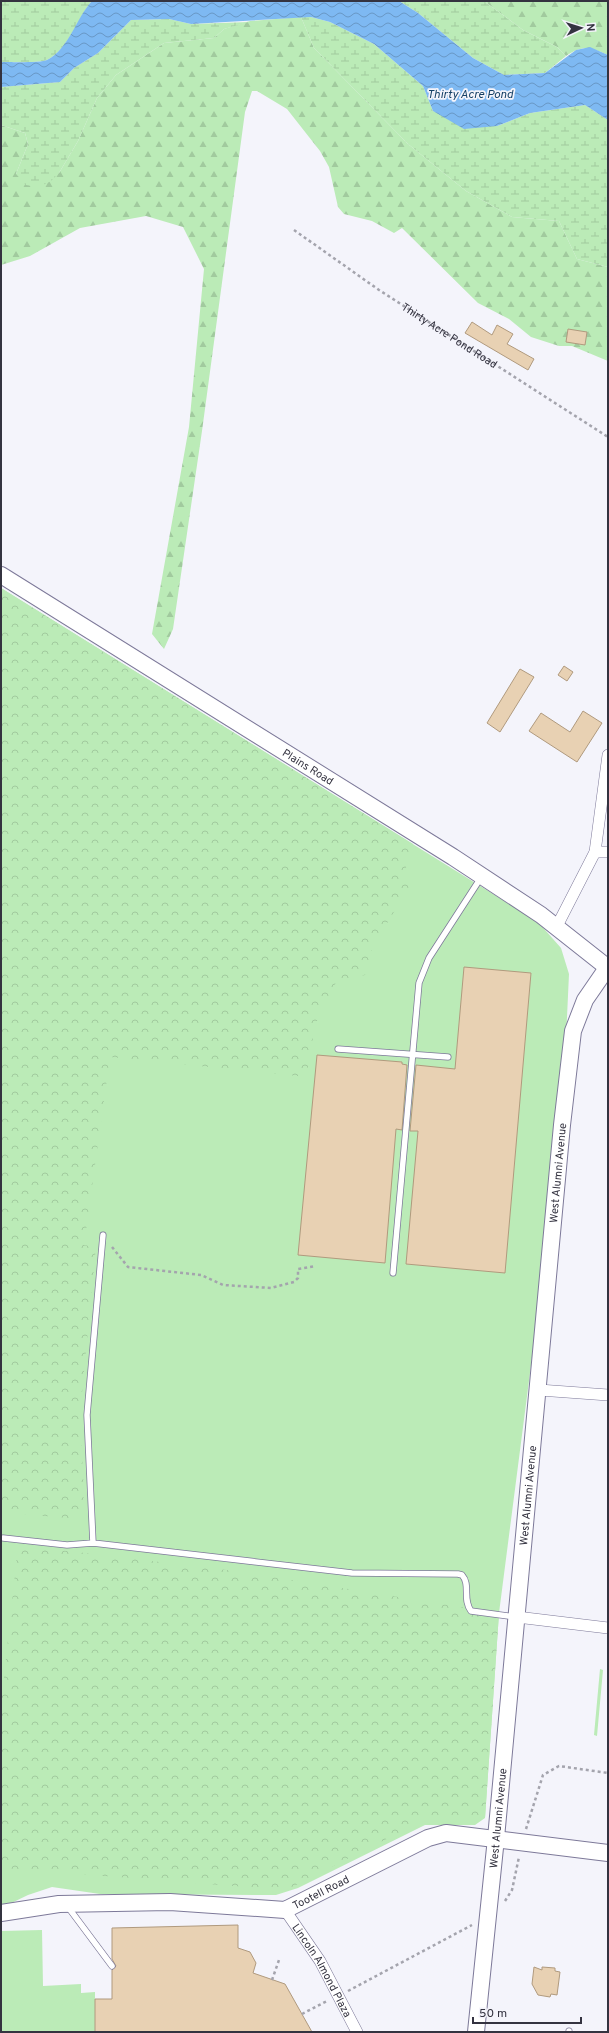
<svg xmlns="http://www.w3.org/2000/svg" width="609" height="2033" font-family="Overpass,sans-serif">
  <defs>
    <pattern id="forest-firs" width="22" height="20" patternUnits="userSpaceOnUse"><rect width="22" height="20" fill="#bbebb7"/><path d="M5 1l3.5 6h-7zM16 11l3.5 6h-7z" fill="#a1ca9e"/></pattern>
    <pattern id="wetland-marsh" width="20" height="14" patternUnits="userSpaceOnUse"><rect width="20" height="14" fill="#bbebb7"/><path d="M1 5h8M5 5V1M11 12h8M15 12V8" fill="none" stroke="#a1ca9e"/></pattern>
    <pattern id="park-crowns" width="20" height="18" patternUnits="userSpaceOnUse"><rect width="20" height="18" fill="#bbebb7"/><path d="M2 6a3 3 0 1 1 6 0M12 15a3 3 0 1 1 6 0" fill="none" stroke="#a1ca9e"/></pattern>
    <pattern id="water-waves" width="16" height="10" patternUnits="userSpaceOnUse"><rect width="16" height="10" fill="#7eb9f2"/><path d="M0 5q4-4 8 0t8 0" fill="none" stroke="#6897c5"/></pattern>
  </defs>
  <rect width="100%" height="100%" fill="#f4f4fb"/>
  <path fill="#bbebb7" d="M1 588 538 922 561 948 569 974 562 1125 499 1613 485 1818 475 1825H425L298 1888 276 1895 100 1894 52 1887 28 1895 1 1908Z
    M600 1669 603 1670 597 1736 594 1735Z
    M42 1930 43 1986 81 1984V1993L95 1992V2032H1V1931Z"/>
  <path fill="url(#forest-firs)" d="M484 1H608V55C589 47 583 45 566 56L557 47 523 30Z
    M301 17 314 48 408 144 466 191 512 217 559 221 577 259 608 267V361L572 346H559L531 337 509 319 478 303 402 228 394 233 372 221 344 214 338 207 329 167 320 151 287 109 257 91H252L245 112 202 431 173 629 164 649 152 634 189 427 204 269 183 227 146 216 80 228 30 256 1 265V125L25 133 28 144 16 174 59 173 78 141 97 98 116 75 164 43 214 38 224 29 250 21Z"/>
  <path fill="url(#wetland-marsh)" d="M1 1H92C77 18 69 49 47 60 42 63 10 62 1 62Z
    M399 1H484L523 30 557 47 566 56 545 73 504 75 473 58 418 13Z
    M301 17H311L330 22 374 44 423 86 433 111 497 126 530 113 585 105 608 120V267L577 259 559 221 512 217 466 191 408 144 314 48Z
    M169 19 191 24 249 22 224 29 214 38 164 43 116 75 97 98 78 141 59 173 51 181 39 187 26 185 16 174 28 144 25 133 1 125V87L60 82 74 68 98 53 131 20Z"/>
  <path fill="url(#park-crowns)" d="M1 588 413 844 406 867 409 887 386 925 371 942 373 962 365 975 337 981 319 1013 309 1055 307 1077 110 1057 84 1245 96 1247 80 1414 84 1494 81 1516 78 1519 1 1512Z
    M18 1545 235 1571 499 1613 485 1818 434 1815 286 1890 1 1868V1705Z"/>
  <path fill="url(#water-waves)" d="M92 1H399L418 13 473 58 504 75 545 73 576 50 590 47 608 55V120L585 105 530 113 497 126 464 129 433 111 423 86 374 44 330 22 311 17 191 24 169 19 131 20 98 53 74 68 60 82 1 87V62C10 62 42 63 47 60 69 49 76 18 92 1Z"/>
  <path fill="#e8d1b3" stroke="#b09a7e" d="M472 322 492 335 497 325 513 334 507 344 534 359 528 370 465 333Z
    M568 329 587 332 585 345 566 342Z
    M564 666 573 672 567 681 558 675Z
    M520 669 534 677 500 732 487 723Z
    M583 711 602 723 577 762 529 731 541 713 570 732Z
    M464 967 531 973 505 1273 406 1264 418 1131H410L416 1065 455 1069Z
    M317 1055 402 1062V1064L407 1065 402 1130 396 1129 385 1263 298 1255Z
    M238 1925V1948L250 1952 256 1963 253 1973 285 1984 312 2032H95V1999H112V1970L116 1966 112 1959V1928Z
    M534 1967 542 1970V1967L555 1968V1971L560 1972 557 1995 551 1994 550 1997 538 1995 532 1984Z"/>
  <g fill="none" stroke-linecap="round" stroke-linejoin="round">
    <g stroke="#7d7999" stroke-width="7">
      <path id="lane" d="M338 1049 448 1057
        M393 1273 419 983 429 958 482 876
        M3 1538 67 1545 93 1543 352 1573 458 1574 462 1575C471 1585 462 1599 471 1611L515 1617
        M93 1543 87 1415 103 1235
        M68 1907 112 1966
        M569 2031V2032"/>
    </g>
    <g stroke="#7d7999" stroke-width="12">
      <g id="street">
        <path d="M595 852H608"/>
        <path d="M556 928 595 852 608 755"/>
        <path d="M539 1390 608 1395"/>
        <path d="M517 1617 608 1628"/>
        <path id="s2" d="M285 1910 320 1961 357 2032"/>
      </g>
    </g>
    <g stroke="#7d7999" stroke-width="18">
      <g id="secondary">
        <path id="s3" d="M1 575 453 857 541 915 608 968"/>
        <path id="s4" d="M1 1913 59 1904 170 1902 285 1910 428 1838 446 1833 608 1853"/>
        <path id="s5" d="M476 2032 496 1838 562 1125 573 1031 585 1000 607 968"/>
      </g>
    </g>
    <g stroke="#a4a4ad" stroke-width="2.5" stroke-dasharray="3 3" stroke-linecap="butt">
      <path id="s1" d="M294 230 379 290 608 437"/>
      <path d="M112 1247 128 1267 201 1275 223 1285 271 1288 294 1282 298 1278V1269L316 1266"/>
      <path d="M526 1829 543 1775 559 1766 608 1773"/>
      <path d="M505 1901 512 1890 519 1857"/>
      <path d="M272 1980 279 1960"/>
      <path d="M348 1991 472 1925"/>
      <path d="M302 2014 327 2001"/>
    </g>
    <use href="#lane" stroke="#fff" stroke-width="5.5"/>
    <use href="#street" stroke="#fff" stroke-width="11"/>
    <use href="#secondary" stroke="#fff" stroke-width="16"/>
  </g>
  <g text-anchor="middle" stroke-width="3.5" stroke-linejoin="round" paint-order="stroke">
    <g font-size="11" fill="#343340" stroke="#f4f4fb">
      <text dy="4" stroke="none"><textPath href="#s1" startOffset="188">Thirty Acre Pond Road</textPath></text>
      <text dy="4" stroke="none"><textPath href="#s3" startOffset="362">Plains Road</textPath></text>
      <text dy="4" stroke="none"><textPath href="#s5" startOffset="863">West Alumni Avenue</textPath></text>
      <text dy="4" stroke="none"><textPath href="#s5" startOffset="539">West Alumni Avenue</textPath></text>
      <text dy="4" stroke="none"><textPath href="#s5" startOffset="215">West Alumni Avenue</textPath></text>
      <text dy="4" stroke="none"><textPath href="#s4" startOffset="325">Tootell Road</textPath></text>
      <text dy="4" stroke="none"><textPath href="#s2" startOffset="71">Lincoln Almond Plaza</textPath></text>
    </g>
    <g font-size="12" font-style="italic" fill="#164166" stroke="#f4f4fb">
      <text x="470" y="98">Thirty Acre Pond</text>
    </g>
  </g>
  <rect width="609" height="2033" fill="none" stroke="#343340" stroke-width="4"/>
  <g transform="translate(581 28) rotate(86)" stroke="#f4f4fb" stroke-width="3" paint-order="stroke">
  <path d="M0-3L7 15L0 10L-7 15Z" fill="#343340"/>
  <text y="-6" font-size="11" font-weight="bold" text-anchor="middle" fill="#343340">N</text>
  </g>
  <path d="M473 2017v6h108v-6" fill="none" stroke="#343340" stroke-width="2"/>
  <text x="479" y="2017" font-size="12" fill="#343340" stroke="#f4f4fb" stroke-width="3" paint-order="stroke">50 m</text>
</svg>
